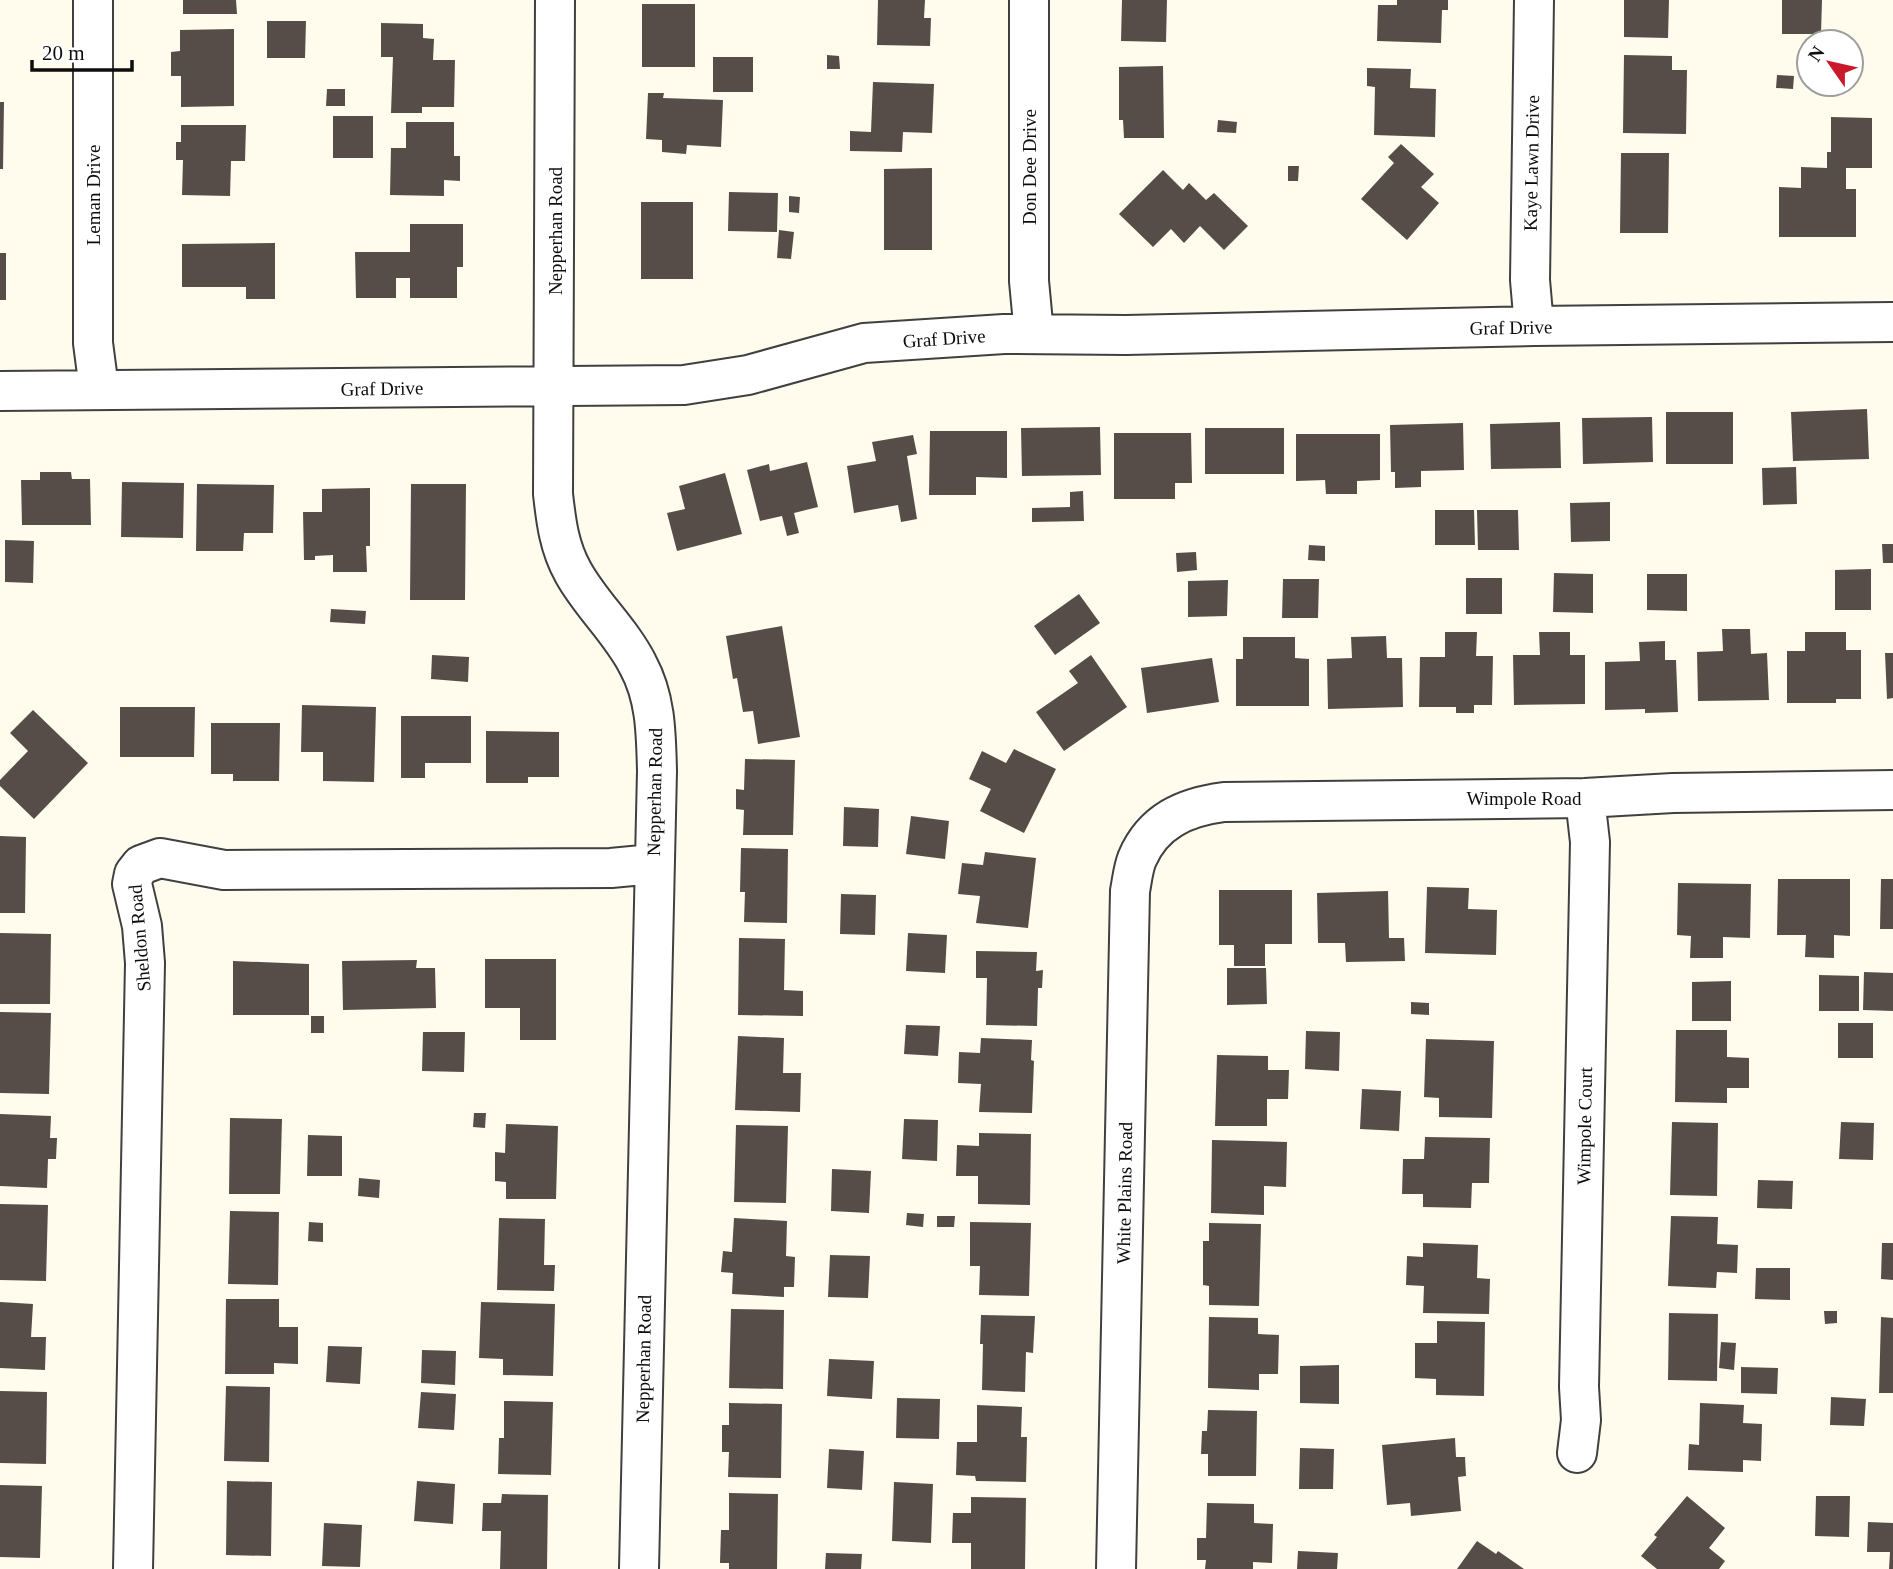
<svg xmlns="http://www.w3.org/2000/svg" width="1893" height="1569" font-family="'Times New Roman',serif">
  <rect width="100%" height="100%" fill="#fffbed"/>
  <path fill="#574d48" d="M183 0H236L237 14H183Z
    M878 0H925L924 18H931L930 46 877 45Z
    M1122 0H1167L1166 42 1121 41Z
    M1397 0H1448V10H1442L1441 43 1377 41 1378 5H1397Z
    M1624 0H1669L1668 38 1624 37Z
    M1782 0H1822L1821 34H1782Z
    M642 4H695V67H642Z
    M267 21H306L305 58H267Z
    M381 23 423 24V38L434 39 433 60H455L454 107H422V113H391L393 57H381Z
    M234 29V106L181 107V76H171V52L180 51V30Z
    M827 55 839 56 840 69H827Z
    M1624 55 1672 56V70H1687L1686 134 1623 133Z
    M713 57H753V92H713Z
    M1163 66 1164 138H1124L1123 120H1119V67Z
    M1367 68 1411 69 1410 88 1436 89 1435 137 1374 135 1375 87 1367 86Z
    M1777 75 1794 76 1793 89 1776 88Z
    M873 82 934 84 932 133 903 132 902 152 850 151V131L871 132Z
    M327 89H345V106H326Z
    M648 93H664L663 98 723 100 721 147 687 145 686 154 662 152V140L646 139Z
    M0 102H4L3 169H0Z
    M333 116H373V158H333Z
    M1831 117 1872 118V168H1846V189H1856V237H1779V187L1801 188V167L1827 168V152H1831Z
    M1218 120 1237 122 1236 133 1217 132Z
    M406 122H454V156H460V181L444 180V196L390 195 391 148H406Z
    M181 125H246L245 161H231L230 196 182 195 183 160H176V142H181Z
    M1401 144 1434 174 1421 187 1439 203 1407 240 1361 199 1394 163 1388 157Z
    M1621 153H1669L1668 233H1620Z
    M1288 166H1299L1298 181H1288Z
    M932 168V250H884V169Z
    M1163 170 1183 190 1189 183 1206 200 1214 193 1248 226 1224 250 1200 226 1184 243 1171 229 1153 247 1119 214Z
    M729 192 778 193 777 232 728 231Z
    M789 196 800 197 799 213 789 212Z
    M641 202H693V279H641Z
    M410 224H463V267H457V298H410V278H396V298H356L355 252H410Z
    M779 230 794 232 791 259 777 258Z
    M275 243V299H246V287H182V244Z
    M0 253H6V300H0Z
    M1867 409 1869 459 1793 461 1791 412Z
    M1666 412H1733V464H1666Z
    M1652 417 1653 462 1583 464 1582 418Z
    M1560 422 1561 468 1491 469 1490 424Z
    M1463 423 1464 470 1421 471V487L1395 488V472H1391L1390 425Z
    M1100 427 1101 475 1022 476 1021 428Z
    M1205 428H1284V474H1205Z
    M930 431H1007V478L976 477V495H929Z
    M1114 433H1191L1192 483H1175V499H1114Z
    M1296 434H1380V480L1357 481V494H1326L1325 480 1296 481Z
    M913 435 917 454 907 456 917 519 901 522 898 505 854 513 847 466 876 461 872 442Z
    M807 462 818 507 794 513 799 533 787 536 782 516 760 521 747 470 769 464 770 471Z
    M1796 467 1797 504 1763 505 1762 468Z
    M40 472H71L72 479H90L91 525H22L21 480H40Z
    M725 473 742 534 677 551 667 513 685 509 679 486Z
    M122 482 184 483 183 538 121 537Z
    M197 484 274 485 273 533H244L243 551H196Z
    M411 484H466L465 600H410Z
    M370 488V546H366L367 572H333V555L315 556V560H304L303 512H322V489Z
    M1083 491 1084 521 1032 522V508L1070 507V492Z
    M1610 502V541L1571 542 1570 503Z
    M1435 510H1474L1475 545H1435Z
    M1477 510H1518L1519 550H1478Z
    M5 540 34 541 33 583 5 582Z
    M1882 544H1893V563H1883Z
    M1309 545 1325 546V561L1308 560Z
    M1196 552 1197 570 1177 572 1176 553Z
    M1871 569V610H1835V570Z
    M1554 573 1593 574V613L1553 612Z
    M1647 574H1687V611L1647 610Z
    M1466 578H1502V614H1466Z
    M1283 579H1319L1318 618H1282Z
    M1228 580 1227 616 1188 617V581Z
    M1079 594 1100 623 1055 655 1034 626Z
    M331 609 366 611 365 624 330 622Z
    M782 626 800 737 758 744 753 711 743 712 737 678 733 679 726 636Z
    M1722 629H1750L1751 654 1767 653 1769 700 1698 701 1697 652 1723 651Z
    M1445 632H1477L1476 656H1493L1492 705H1474V713H1456V707H1419L1420 657H1445Z
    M1539 632H1570V655H1585V704L1514 705 1513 655H1540Z
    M1805 632H1846V650H1861V699H1836V703H1787V651H1805Z
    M1386 636 1387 658H1402L1403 707 1328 709 1327 659 1352 658 1351 637Z
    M1243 637H1295V658L1309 659V706H1236V659H1243Z
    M1665 641V660H1676L1678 712 1645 713V709L1605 710V662L1640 661 1639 642Z
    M1885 653H1893V698L1887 699Z
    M432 655 469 657 468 682 431 679Z
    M1091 655 1127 707 1064 751 1036 712 1078 683 1069 671Z
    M1212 658 1219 702 1147 713 1141 668Z
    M302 705 376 707 374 782 323 781V752H301Z
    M120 707H195L194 757H120Z
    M33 710 88 763 34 819 0 786V780L28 751 10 733Z
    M401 716H471V763H425V778H401Z
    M211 723H280L279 781H233V774H211Z
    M486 731 559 732V777H528V783H486Z
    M1014 749 1056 769 1024 833 980 811 991 789 969 779 982 751 1006 763Z
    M745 759 795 760 793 835H743L744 810 736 809V789L744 790Z
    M844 807 879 809 878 847 843 846Z
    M911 816 949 821 945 859 906 854Z
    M0 836 26 837 25 913H0Z
    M741 848 788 849 787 923 744 922 745 892H740Z
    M985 852 1036 858 1028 928 976 923 980 896 958 894 962 863 983 865Z
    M1778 879H1850V936L1834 935V958L1805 957 1806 935H1777Z
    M1881 879H1893V929H1880Z
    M1678 883 1751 884 1750 938 1723 937V958H1690L1691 936 1677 935Z
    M1427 887 1469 888 1468 909 1497 910 1496 955 1425 953Z
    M1219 890H1292V944H1265V966H1234V945H1219Z
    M1388 891 1389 938H1404L1405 961 1346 962 1345 943H1318L1317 893Z
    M841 894 876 895 875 935 840 934Z
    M0 933 51 934 50 1004H0Z
    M908 933 947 935 945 973 906 971Z
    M739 938 785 939 784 990 803 991V1016L738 1015Z
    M976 951 1037 952 1036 971 1043 970 1042 988H1038L1037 1026 986 1025 987 978H976Z
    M485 959H556V1040H520V1008H485Z
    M417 960 416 968H435L436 1008 343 1010 342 961Z
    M233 961 309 964V1015H233Z
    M1227 968H1266L1267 1004 1227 1005Z
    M1864 972 1893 973V1011L1863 1010Z
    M1819 975 1859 976V1011H1819Z
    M1731 981V1021H1692V982Z
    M1411 1002 1429 1003V1015L1411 1014Z
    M0 1012 51 1013 49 1094 0 1093Z
    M311 1016H324V1033H311Z
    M1838 1023H1873V1058H1838Z
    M906 1025 940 1026 938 1056 904 1054Z
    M1676 1030H1727V1057L1749 1058V1088H1727V1103L1675 1102Z
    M1306 1031 1340 1032 1339 1071 1305 1069Z
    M423 1032H465L464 1072 422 1071Z
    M738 1036 784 1038 783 1073H801L800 1112 735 1110Z
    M981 1038 1032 1040 1031 1060 1034 1061 1032 1113 979 1112 981 1084 958 1083 959 1052 980 1053Z
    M1426 1039 1494 1041 1492 1118 1439 1117V1098L1424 1097Z
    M1217 1055 1268 1056V1070H1289L1288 1099H1267V1126H1215Z
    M1362 1089 1401 1091 1399 1131 1360 1129Z
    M474 1113H486L485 1128 473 1127Z
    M0 1114 51 1116 50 1138H57L56 1159H48L47 1188 0 1186Z
    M230 1118 282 1119 280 1194H229Z
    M904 1119 938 1120 937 1161 902 1159Z
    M1672 1122 1718 1123 1717 1196 1670 1195Z
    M1841 1122 1874 1123 1873 1160 1839 1159Z
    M506 1124 558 1126 556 1199H506V1182L495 1181V1152L505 1153Z
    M736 1125 788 1126 786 1203 734 1202Z
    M979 1133 1031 1134 1030 1205 978 1204V1176H956L957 1145 979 1146Z
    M308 1135 342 1136V1176H307Z
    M1425 1137 1490 1138 1489 1183H1472L1471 1208 1423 1207V1194H1402L1403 1159H1424Z
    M1212 1140 1287 1142 1286 1187 1264 1186V1215L1211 1213Z
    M832 1169 871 1171 869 1213 831 1211Z
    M359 1178 380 1180 379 1198 358 1196Z
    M1758 1180 1793 1181 1792 1209 1757 1208Z
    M0 1204 48 1205 46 1281 0 1280Z
    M230 1211 279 1212 278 1285 228 1284Z
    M907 1213 924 1214 923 1227 906 1225Z
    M937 1216H955L954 1227H937Z
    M1671 1216 1718 1217 1717 1244 1738 1245 1737 1273 1717 1272 1716 1288 1668 1286Z
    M499 1218 545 1219 544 1265H555L554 1291 497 1290Z
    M734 1218 787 1221 786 1256 795 1257 794 1287H784V1297L732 1294 733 1273 721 1272 723 1251 732 1252Z
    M309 1222 323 1223V1242L308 1241Z
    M970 1222 1031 1223 1029 1296 979 1295 980 1266H970Z
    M1209 1223 1261 1224 1259 1306 1209 1305V1286L1203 1285V1241H1209Z
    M1423 1243 1478 1245 1477 1278 1490 1279 1489 1314 1423 1313 1424 1286 1406 1285 1407 1256 1423 1257Z
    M1882 1243H1893V1280L1881 1279Z
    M830 1255 870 1256 868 1298 828 1297Z
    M1756 1268H1790V1300L1755 1299Z
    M226 1299H279V1327H298V1364L274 1363V1374H225Z
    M0 1302 33 1304 31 1337H46L45 1370 0 1368Z
    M481 1302 555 1304 553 1376 503 1375V1359L479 1358Z
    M731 1309 784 1310 783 1389 729 1388Z
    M1824 1311H1837V1323L1825 1324Z
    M1669 1313 1718 1314 1717 1381 1668 1380Z
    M981 1315 1035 1316 1033 1353 1026 1352 1025 1392 982 1390 983 1344H980Z
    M1209 1317 1258 1318V1334L1279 1335 1278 1374H1259V1390L1208 1388Z
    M1881 1317 1893 1318V1393H1879Z
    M1437 1321 1485 1322 1484 1396 1436 1395V1379L1415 1378V1343H1437Z
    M1721 1342 1736 1343 1734 1370 1719 1368Z
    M328 1346 362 1347 360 1384 326 1382Z
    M422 1350 456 1351 455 1385 421 1383Z
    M829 1359 874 1361 872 1399 827 1396Z
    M1339 1365V1404L1300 1403V1366Z
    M1741 1367 1778 1368 1777 1394 1741 1393Z
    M226 1386 270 1387 269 1462 224 1461Z
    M0 1391 47 1392 46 1464 0 1463Z
    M421 1392 456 1394 454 1430 418 1428Z
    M1831 1397 1866 1399 1864 1426 1830 1425Z
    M897 1398 940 1399 939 1439 896 1438Z
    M504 1401 553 1402 551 1475 498 1474 499 1438H504Z
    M729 1403 782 1404 781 1478 728 1477 729 1452H722V1425H729Z
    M1700 1403 1744 1405 1743 1423 1762 1424 1761 1461 1743 1460V1472L1688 1470 1689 1444 1699 1445Z
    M977 1405 1022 1407 1021 1437H1027L1026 1482 976 1481 975 1476 956 1475 957 1442H977Z
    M1208 1410 1257 1411 1256 1476H1208V1454H1201L1202 1431H1207Z
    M1455 1438 1456 1457H1465L1466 1476 1458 1477 1461 1511 1411 1516 1410 1503 1387 1505 1382 1445Z
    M1300 1448 1334 1449 1333 1489H1299Z
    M829 1449 864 1451 862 1490 827 1488Z
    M227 1481 272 1482 271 1556 226 1555Z
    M417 1481 455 1484 453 1524 414 1521Z
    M894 1482 933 1484 931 1543 892 1541Z
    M0 1485 42 1486 40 1558 0 1557Z
    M729 1493 778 1494 777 1569H729V1563H720L721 1530H729Z
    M502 1494 548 1495 547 1569H500L501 1531H482L483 1503H501Z
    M1687 1496 1725 1528 1709 1548 1725 1561 1719 1569H1657L1641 1556 1657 1537 1654 1535Z
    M1816 1496H1850L1849 1537 1815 1536Z
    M971 1497 1026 1498 1025 1569H971V1543H952L953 1513H971Z
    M1207 1503 1254 1504V1523L1273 1524 1272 1563 1253 1562V1569H1205L1206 1560H1197V1538H1206Z
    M1868 1522 1893 1523V1569H1889L1890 1552H1867Z
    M324 1523 362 1525 360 1567 322 1566Z
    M1477 1541 1496 1554 1498 1551 1524 1569H1457Z
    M1298 1551 1338 1553 1337 1569H1297Z
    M826 1553 862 1554 861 1569H825Z"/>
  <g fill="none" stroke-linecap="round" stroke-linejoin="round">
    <g stroke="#404040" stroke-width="42">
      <path id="street" d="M93 0V343L99 389
        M555 0 553 494C556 521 559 547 573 572 591 605 621 631 638 665 656 698 656 734 657 771L639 1569
        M1029 0V281L1034 334
        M1534 0 1530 280 1534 326
        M0 391 684 385 748 375 864 343 1004 334 1126 335 1534 326 1893 322
        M1577 1453 1581 1420 1579 1387 1590 842 1585 798
        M133 1569 145 963 142 926 132 884 134 874 141 865 160 858 224 870 611 868 653 864
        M1116 1569 1130 891C1132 881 1133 869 1137 859 1153 821 1185 807 1224 802L1585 798 1673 793 1893 790"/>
    </g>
    <use href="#street" stroke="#fff" stroke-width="38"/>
  </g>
  <g text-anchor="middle" stroke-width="7" stroke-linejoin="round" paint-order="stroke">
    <g font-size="19" fill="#0d0d0d" stroke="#fff">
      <text transform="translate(1531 163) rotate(-89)" y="7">Kaye Lawn Drive</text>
      <text transform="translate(1029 167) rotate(-90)" y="7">Don Dee Drive</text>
      <text transform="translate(93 195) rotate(-90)" y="7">Leman Drive</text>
      <text transform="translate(555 231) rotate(-90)" y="7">Nepperhan Road</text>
      <text transform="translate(1511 327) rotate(-1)" y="7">Graf Drive</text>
      <text transform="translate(944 338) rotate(-4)" y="7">Graf Drive</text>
      <text transform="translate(382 388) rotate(-1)" y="7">Graf Drive</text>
      <text transform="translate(654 792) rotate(-89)" y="7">Nepperhan Road</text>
      <text x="1524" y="805">Wimpole Road</text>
      <text transform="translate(139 938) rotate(-95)" y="7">Sheldon Road</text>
      <text transform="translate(1584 1126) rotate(-89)" y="7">Wimpole Court</text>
      <text transform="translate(1124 1193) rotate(-89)" y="7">White Plains Road</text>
      <text transform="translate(643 1359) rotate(-89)" y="7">Nepperhan Road</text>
    </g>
  </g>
  <g transform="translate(1830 63) rotate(304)"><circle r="33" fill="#ffffff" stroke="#9e9e9e" stroke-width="2"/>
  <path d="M0-5L12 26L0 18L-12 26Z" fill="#c9192a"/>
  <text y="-10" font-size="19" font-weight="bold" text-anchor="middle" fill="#0d0d0d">N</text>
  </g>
  <path d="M32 60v10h100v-10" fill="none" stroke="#0d0d0d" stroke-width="3.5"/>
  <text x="42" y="60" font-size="21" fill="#0d0d0d" stroke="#ffffff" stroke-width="5" paint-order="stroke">20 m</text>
</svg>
